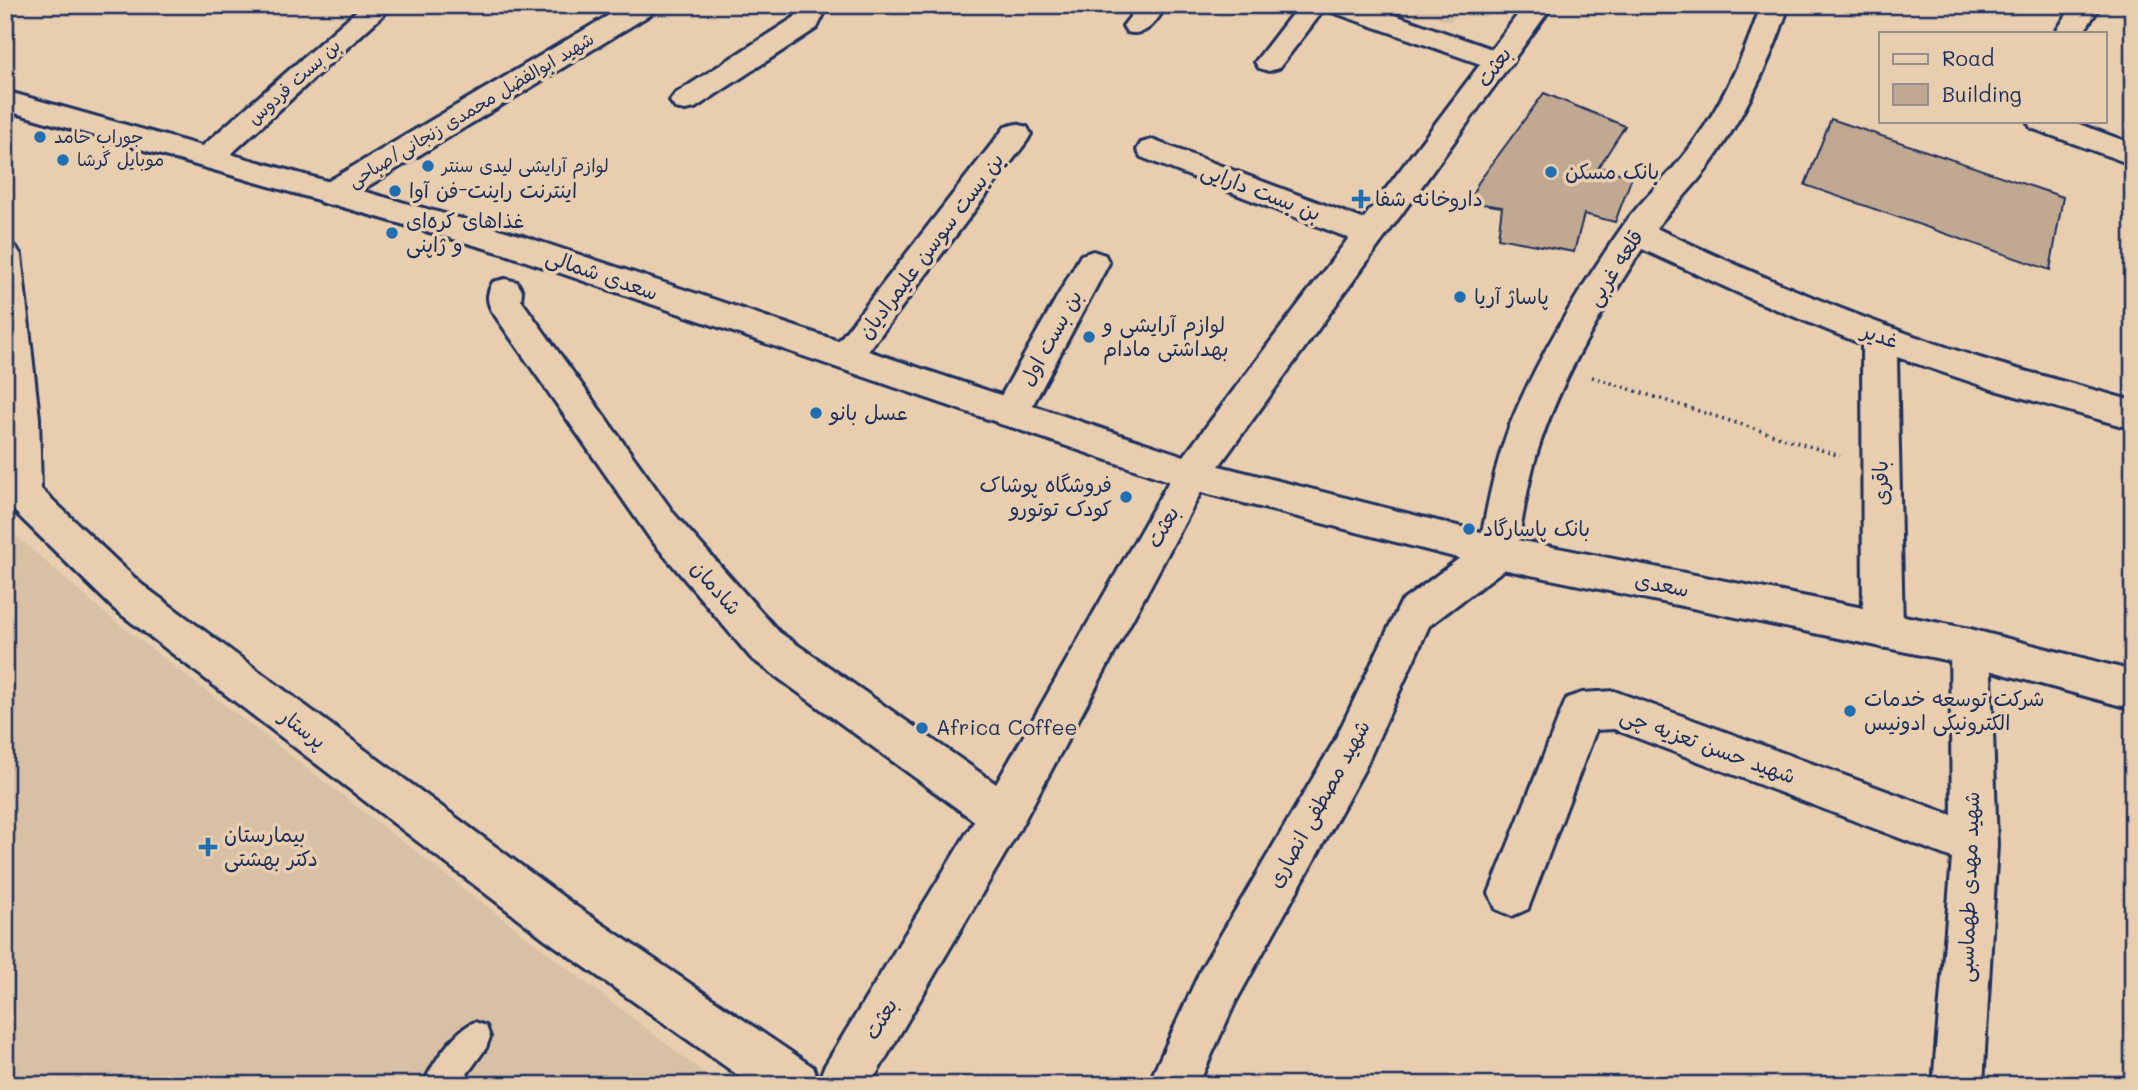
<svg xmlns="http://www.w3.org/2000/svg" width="2138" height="1090" font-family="Mali,'Playpen Sans Arabic',sans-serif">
  <rect width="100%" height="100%" fill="#e8ceaf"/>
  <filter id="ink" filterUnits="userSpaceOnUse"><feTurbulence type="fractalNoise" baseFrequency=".0143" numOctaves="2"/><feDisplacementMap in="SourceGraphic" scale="14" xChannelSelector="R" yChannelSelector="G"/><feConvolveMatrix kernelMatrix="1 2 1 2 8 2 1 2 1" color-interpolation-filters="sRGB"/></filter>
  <g filter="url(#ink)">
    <path fill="#d8c0a5" d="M1399 5H1463L1450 22Z
      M5 526 101 610 720 1085H5Z"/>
    <path fill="#c1a890" stroke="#1b2f5e" stroke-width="2" d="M1544 93 1625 126 1599 167 1632 177 1615 222 1584 214 1574 252 1498 238 1502 207 1469 202 1478 183Z
      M1831 119 2063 197 2050 270 1805 185Z"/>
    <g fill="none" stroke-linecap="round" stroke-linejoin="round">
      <g stroke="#1b2f5e" stroke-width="6">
        <path id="lane" d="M475 1022 486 1026 490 1037 486 1048 459 1085H423C432 1064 454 1030 475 1022Z"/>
      </g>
      <g stroke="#1b2f5e" stroke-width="6">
        <path id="street" d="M363 5H394L219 165 208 168 197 165 193 158 197 151Z
          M626 5H660L656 11 342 202 331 205 320 202 315 194 320 186Z
          M791 5H820L825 12 817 28 695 108 685 110 675 108 670 101 675 94 795 17 797 13Z
          M1139 5H1167C1156 21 1148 37 1127 32L1123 26Z
          M1299 5H1366L1509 55 1513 61 1509 67 1499 70 1489 67 1329 11 1326 7 1279 68 1269 71 1259 68 1255 62Z
          M1761 5H1789C1770 65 1742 120 1706 170 1690 191 1672 208 1656 228 1755 275 1855 317 1958 351 2016 370 2075 384 2133 401V429L1995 390 1897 357 1903 630 1897 643 1883 648 1869 643 1863 630 1862 344 1756 301 1642 249C1601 313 1560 379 1537 453 1527 485 1523 519 1516 552L1511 564 1429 626 1364 770 1235 1003 1198 1085H1148L1201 969 1334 742 1401 602 1480 543C1488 503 1495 464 1510 425 1539 354 1581 286 1625 223 1642 200 1663 181 1681 159 1718 114 1743 60 1761 5Z
          M2073 5H2101L2083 33H2055Z
          M2027 121H2071L2133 144V165L2031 128Z
          M1016 124 1027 127 1031 134 1027 141 857 366 845 370 833 366 828 357 833 348 1005 127Z
          M1152 140 1381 226 1386 234 1381 242 1370 245 1359 242 1141 157 1137 150 1141 143Z
          M5 243 16 247 21 255 39 418 41 489 141 584 577 907 813 1067 820 1085H752L545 939 113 608 9 506 5 499Z
          M1093 251 1105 255 1109 263 1023 423 1010 427 997 423 992 413 997 403 1081 255Z
          M505 279 517 282 522 291 521 300 675 515 779 632 1019 800 1025 815 1019 830 1003 836 987 830 751 658 649 537 492 311C486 300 487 293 493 282Z
          M1970 629 1984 634 1990 647 1997 845 1983 1085H1933L1952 858 1614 729 1596 730 1528 909 1512 916 1496 909 1489 893 1561 712 1567 698 1582 693 1614 691 1952 815 1950 647 1956 634Z"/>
      </g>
      <g stroke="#1b2f5e" stroke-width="6">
        <path id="secondary" d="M1525 5H1553L1219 466 1497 536 1970 629 2133 671V709L1970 665 1497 568 1201 492 1019 830 870 1085H817L824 1067 987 800 1169 481 502 253 5 110V91L523 236 1184 456Z"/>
      </g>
      <path stroke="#1b2f5e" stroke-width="3.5" stroke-dasharray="2 4.5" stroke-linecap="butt" d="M1592 377 1840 456"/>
      <use href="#lane" fill="#e8ceaf" fill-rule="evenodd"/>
      <use href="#street" fill="#e8ceaf" fill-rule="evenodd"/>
      <use href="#secondary" fill="#e8ceaf" fill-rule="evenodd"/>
    </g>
  </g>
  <g fill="#1f6fb2" stroke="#e8ceaf" stroke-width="2.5">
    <circle cx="40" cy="137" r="7"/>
    <circle cx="63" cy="160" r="7"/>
    <circle cx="428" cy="166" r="7"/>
    <circle cx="1551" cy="172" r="7"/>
    <circle cx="395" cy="191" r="7"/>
    <path d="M1357.5 188.5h7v7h7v7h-7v7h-7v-7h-7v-7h7z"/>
    <circle cx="392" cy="233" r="7"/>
    <circle cx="1460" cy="297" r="7"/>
    <circle cx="1089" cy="337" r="7"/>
    <circle cx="816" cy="413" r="7"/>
    <circle cx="1126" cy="497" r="7"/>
    <circle cx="1469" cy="529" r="7"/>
    <circle cx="1850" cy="711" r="7"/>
    <circle cx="922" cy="728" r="7"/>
    <path d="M204.5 836.5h7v7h7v7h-7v7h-7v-7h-7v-7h7z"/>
  </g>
  <g text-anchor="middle" stroke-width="7" stroke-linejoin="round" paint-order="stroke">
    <g font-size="18" fill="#1b2f5e" stroke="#e8ceaf">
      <text transform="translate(294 82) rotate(-42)" y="6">بن بست فردوس</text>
      <text transform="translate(471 110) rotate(-31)" y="6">شهید ابوالفضل محمدی زنجانی/صباحی</text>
    </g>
    <g font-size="18" fill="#1b2f5e" stroke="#e8ceaf" text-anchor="start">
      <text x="54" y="143">جوراب حامد</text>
      <text x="77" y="166">موبایل گرشا</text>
      <text x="442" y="172">لوازم آرایشی لیدی سنتر</text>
    </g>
    <g font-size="21" fill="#1b2f5e" stroke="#e8ceaf">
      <text transform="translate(1494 67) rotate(-54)" y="7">بعثت</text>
      <text transform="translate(1261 192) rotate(21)" y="7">بن بست دارایی</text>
      <text transform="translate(931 246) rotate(-53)" y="7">بن بست سوسن علیمرادیان</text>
      <text transform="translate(1615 268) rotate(-57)" y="7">قلعه غربی</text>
      <text transform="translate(602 275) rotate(19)" y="7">سعدی شمالی</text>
      <text transform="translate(1880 336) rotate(19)" y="7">غدیر</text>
      <text transform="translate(1051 338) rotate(-61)" y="7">بن بست اول</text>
      <text transform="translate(1881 483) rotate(-91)" y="7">باقری</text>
      <text transform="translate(1163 527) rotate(-61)" y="7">بعثت</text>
      <text transform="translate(1662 585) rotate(11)" y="7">سعدی</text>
      <text transform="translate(716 588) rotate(49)" y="7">شادمان</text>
      <text transform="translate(303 729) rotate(37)" y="7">پرستار</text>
      <text transform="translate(1708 746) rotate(20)" y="7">شهید حسن تعزیه چی</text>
      <text transform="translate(1319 804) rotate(-61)" y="7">شهید مصطفی انصاری</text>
      <text transform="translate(1969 887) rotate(-88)" y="7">شهید مهدی طهماسبی</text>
      <text transform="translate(881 1019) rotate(-59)" y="7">بعثت</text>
    </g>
    <g font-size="21" fill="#1b2f5e" stroke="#e8ceaf" text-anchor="start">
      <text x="1565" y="179">بانک مسکن</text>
      <text x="409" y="198">اینترنت راینت-فن آوا</text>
      <text x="1375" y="206">داروخانه شفا</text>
      <text x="406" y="228">غذاهای کره‌ای<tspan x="406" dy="24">و ژاپنی</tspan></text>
      <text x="1474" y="304">پاساژ آریا</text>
      <text x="1103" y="332">لوازم آرایشی و<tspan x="1103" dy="24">بهداشتی مادام</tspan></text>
      <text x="830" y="420">عسل بانو</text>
      <text x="1112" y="492" text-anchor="end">فروشگاه پوشاک<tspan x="1112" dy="24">کودک توتورو</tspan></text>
      <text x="1483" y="536">بانک پاسارگاد</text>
      <text x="1864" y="706">شرکت توسعه خدمات<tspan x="1864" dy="24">الکترونیکی ادونیس</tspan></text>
      <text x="936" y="735">Africa Coffee</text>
      <text x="224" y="842">بیمارستان<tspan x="224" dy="24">دکتر بهشتی</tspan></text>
    </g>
  </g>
  <rect width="2138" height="1090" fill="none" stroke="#e8ceaf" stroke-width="28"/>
  <rect x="14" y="14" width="2110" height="1062" fill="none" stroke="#1b2f5e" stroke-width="2.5" filter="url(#ink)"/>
  <rect x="1879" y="32" width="228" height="91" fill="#e8ceaf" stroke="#968e8f" stroke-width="2"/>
  <rect x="1893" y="54" width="35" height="10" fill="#e8ceaf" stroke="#968e8f" stroke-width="2"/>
  <text x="1942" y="66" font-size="21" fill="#1b2f5e">Road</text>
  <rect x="1893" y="84" width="35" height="21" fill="#c1a890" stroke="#968e8f" stroke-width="2"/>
  <text x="1942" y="102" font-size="21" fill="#1b2f5e">Building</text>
</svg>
